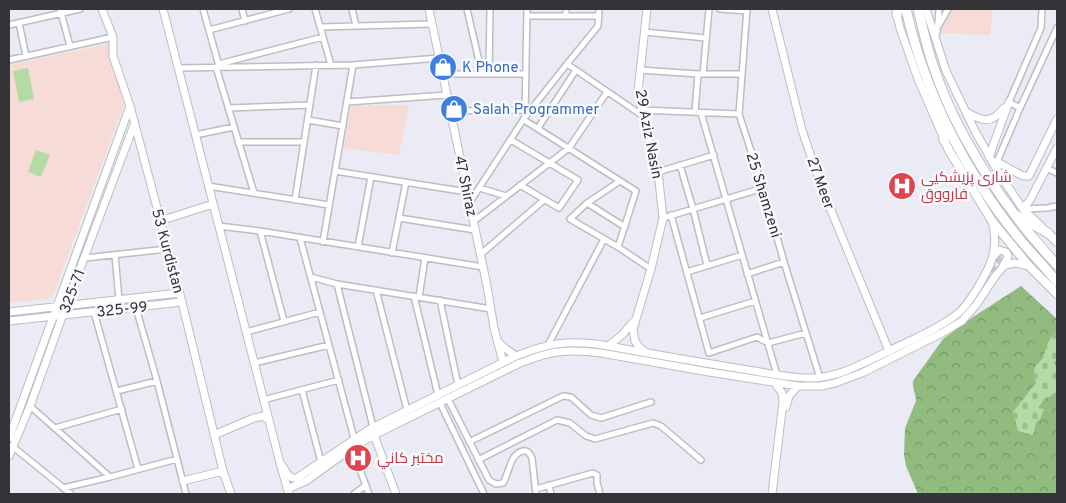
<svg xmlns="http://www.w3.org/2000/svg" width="1066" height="503" font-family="Overpass,Cairo,sans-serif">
  <defs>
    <pattern id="forest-crowns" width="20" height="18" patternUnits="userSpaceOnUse" patternTransform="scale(1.25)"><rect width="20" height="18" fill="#91bb7f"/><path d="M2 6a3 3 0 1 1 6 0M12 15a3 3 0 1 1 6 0" fill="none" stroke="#779969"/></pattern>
    <pattern id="cemetery-stones" width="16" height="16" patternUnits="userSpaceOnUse" patternTransform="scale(1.25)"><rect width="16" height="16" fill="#b4daa5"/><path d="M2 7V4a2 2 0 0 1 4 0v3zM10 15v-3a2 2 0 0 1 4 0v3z" fill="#9bbc8f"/></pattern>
  </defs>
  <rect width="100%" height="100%" fill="#eaebf4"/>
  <path fill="#f6dbd7" d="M952 9H993L990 35 943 33 942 30Z
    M108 44 124 105 52 298 9 303V65Z
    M409 105 399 155 344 148 351 106Z"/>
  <path fill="url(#forest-crowns)" d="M1021 286 1057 319V494H918L906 466 904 455 905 428 916 401C916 394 912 388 913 381L943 339 973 317Z"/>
  <path fill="url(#cemetery-stones)" d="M1055 332 1057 333V359L1054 363 1057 367V393L1054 395 1045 398 1038 408 1044 409 1040 419 1036 423 1033 435 1018 431 1013 412 1036 383 1033 374 1035 367 1043 358 1047 344Z"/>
  <path fill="#b4daa5" d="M28 68 34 99 19 102 13 71Z
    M36 150 50 155 41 177 28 172Z"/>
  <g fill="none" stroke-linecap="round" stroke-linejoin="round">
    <path stroke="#c5c6ce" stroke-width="7" stroke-dasharray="7 3.5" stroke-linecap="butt" d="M992 272C995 268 998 262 1001 258 1013 243 1033 250 1048 255"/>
    <g stroke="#bcbdc5" stroke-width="8">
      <path id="street" d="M60 9 70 46
        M203 9 219 66
        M242 9 245 21
        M315 9 331 65
        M352 9 356 26
        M467 9 482 74
        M720 9 747 11
        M747 9 739 114 763 188 784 262 820 378
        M527 16H599
        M566 16V9
        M19 23 26 56
        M9 25 80 9
        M939 25 948 9
        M320 27 432 24
        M209 30 289 9
        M644 32 706 38
        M935 36 937 33 939 9
        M9 60 113 37
        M219 64 323 37
        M567 64 643 116
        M216 67 254 193
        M178 68 353 65 439 58
        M640 70 698 74H741
        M442 74H526
        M489 74 490 9
        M703 74 709 9
        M347 102 447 95
        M228 108 310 105
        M1020 108 1009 102 1041 28 1042 9
        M641 110 739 114
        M450 111 526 110
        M695 112 698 74
        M701 113 777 375
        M525 117 527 9
        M308 120 343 126
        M524 120 636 191 618 247
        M538 128 576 70
        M195 135 234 127
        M511 140 578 180 559 208 520 185
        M238 142H304
        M996 164 1020 108 1057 28
        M680 165 693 209 707 265
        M1046 168 1057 173
        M335 171 467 192
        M658 172 714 155
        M620 181 587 203 570 219 618 247 651 269
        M208 186 329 205
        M480 188 506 196
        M295 200 316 65
        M470 202 525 117 567 64 598 26 599 9
        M587 203 625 227
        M1023 209 1047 208 1057 206
        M671 215 709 353 757 337 768 343 806 333
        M399 218 475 230
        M663 218 763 188
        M474 221 569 148 607 92
        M219 226 260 231 483 267
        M260 231 284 321
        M300 238 354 438
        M323 242 353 65
        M358 247 371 177
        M392 253 406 182
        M481 254 544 200
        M115 255 119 300
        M85 258 167 249
        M687 272 742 255
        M747 274 784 262
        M311 277 337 284 491 309
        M337 284 373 427
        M376 290 407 410
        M414 296 438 395
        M419 297 425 258
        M440 300 458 385
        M136 308 157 381 186 494
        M94 312 138 469
        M700 318 755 301
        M246 332 320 312
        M548 345 604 239
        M254 363 329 345
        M302 390 321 462
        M117 391 157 381
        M448 399 489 480 496 484 503 483C509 474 510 453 523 451 528 450 530 454 532 458L536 494
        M263 400 339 380
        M440 403 484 494
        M30 406 110 477
        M55 428 122 409
        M469 442 563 396 571 397 591 415 601 418 651 402
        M12 446 71 494
        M352 448 369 494
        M478 460 557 420 570 423 586 436 595 439 653 423 661 426 701 460
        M549 485 551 494
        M63 488 110 477 177 459
        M536 489 593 473 597 475V483L600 494
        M354 494 366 485"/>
    </g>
    <g stroke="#bcbdc5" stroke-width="9">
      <path id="secondary" d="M102 9 113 37V56L130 106 182 302 223 471 231 494
        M163 9 280 463 289 494
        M429 9 487 286 494 328 503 362
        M772 9 802 130 821 186 889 351
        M926 9 946 71 975 131 1000 175 1023 209 1042 227
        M896 12 900 28 918 79 941 132
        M966 112C982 121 991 125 1004 108
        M989 157 1009 102
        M997 162 1023 176H1029L1057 119
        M1023 209 1030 200 1057 148
        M160 221 213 204
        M994 256 999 250 1006 252 1008 256 1007 259 1003 266
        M9 312 179 293
        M9 321 182 302
        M498 342 506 349 516 356
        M608 346 622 335 634 321
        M645 352 639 347 635 341 633 329 651 269 663 218 658 172 647 135 638 91 647 9
        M786 407 789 396 798 386
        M214 435 254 418 263 416 269 420
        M374 435 396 494
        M9 438 130 106
        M9 456 30 406 66 306 134 125
        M280 463C286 469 287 480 297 478L370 429 516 356C549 343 567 340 603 345 651 354 699 362 748 370 768 373 788 378 808 378 837 379 863 363 889 351 911 340 936 330 956 315 964 309 970 300 975 292 990 268 1000 250 992 221
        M183 481 223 471
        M287 489 306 481 352 448 374 435 520 363C532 359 545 353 558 352 572 350 587 351 601 353L709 372 798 386H821L835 383 862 373 942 333 962 321 976 305 996 275 1005 265 1015 263 1029 266
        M772 494 783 402 782 393 775 383"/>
    </g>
    <g stroke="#bcbdc5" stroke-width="10">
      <path id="primary" d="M944 140 950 152 992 221 1029 266 1057 294
        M1048 233 1057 242"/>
    </g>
    <g stroke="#bcbdc5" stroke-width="11">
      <path id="highway" d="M906 9C925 94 966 174 1022 242 1033 255 1046 268 1057 282
        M918 9C923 28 927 49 934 68 957 137 1007 212 1057 265
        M897 15 898 9
        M942 120 944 140
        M1018 216 1048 233"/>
    </g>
    <use href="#street" stroke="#fff" stroke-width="5"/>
    <use href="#secondary" stroke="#fff" stroke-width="7"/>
    <use href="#primary" stroke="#fff" stroke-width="8"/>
    <use href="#highway" stroke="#fff" stroke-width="9"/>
  </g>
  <defs>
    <g id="shop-disc" transform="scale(1.4375)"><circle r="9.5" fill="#3f7fe0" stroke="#f8f9fe"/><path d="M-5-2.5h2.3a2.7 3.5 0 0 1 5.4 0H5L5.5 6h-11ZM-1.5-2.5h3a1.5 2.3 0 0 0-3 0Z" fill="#fff"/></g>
    <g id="hospital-disc" transform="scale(1.4375)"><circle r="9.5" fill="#e0444e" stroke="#f8f9fe"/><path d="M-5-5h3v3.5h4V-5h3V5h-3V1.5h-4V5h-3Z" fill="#fff"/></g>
  </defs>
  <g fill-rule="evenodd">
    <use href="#shop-disc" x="443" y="67"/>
    <use href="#shop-disc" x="454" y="109"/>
    <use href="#hospital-disc" x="902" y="186"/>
    <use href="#hospital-disc" x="358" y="458"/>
  </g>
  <g text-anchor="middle" stroke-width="5" stroke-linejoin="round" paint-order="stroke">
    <g font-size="15" fill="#366cbe" stroke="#f8f9fe" text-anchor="start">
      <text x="462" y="72">K Phone</text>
      <text x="473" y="114">Salah Programmer</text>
    </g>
    <g font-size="15" fill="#333437" stroke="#f8f9fe">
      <text transform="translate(649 134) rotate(79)" y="5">29 Aziz Nasin</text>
      <text transform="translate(821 183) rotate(70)" y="5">27 Meer</text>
      <text transform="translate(466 186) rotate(78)" y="5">47 Shiraz</text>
      <text transform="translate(764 195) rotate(73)" y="5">25 Shamzeni</text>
      <text transform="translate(168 251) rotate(75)" y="5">53 Kurdistan</text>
      <text transform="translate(72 291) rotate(-69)" y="5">325-71</text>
      <text transform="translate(122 309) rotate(-6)" y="5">325-99</text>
    </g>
    <g font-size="15" fill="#be3a42" stroke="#f8f9fe" text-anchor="start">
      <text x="921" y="182">شاری پزیشکیی<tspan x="921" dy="17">فارووق</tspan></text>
      <text x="377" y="463">مختبر كاني</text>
    </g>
  </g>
  <rect width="1066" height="503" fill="none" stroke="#333437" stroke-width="20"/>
</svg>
